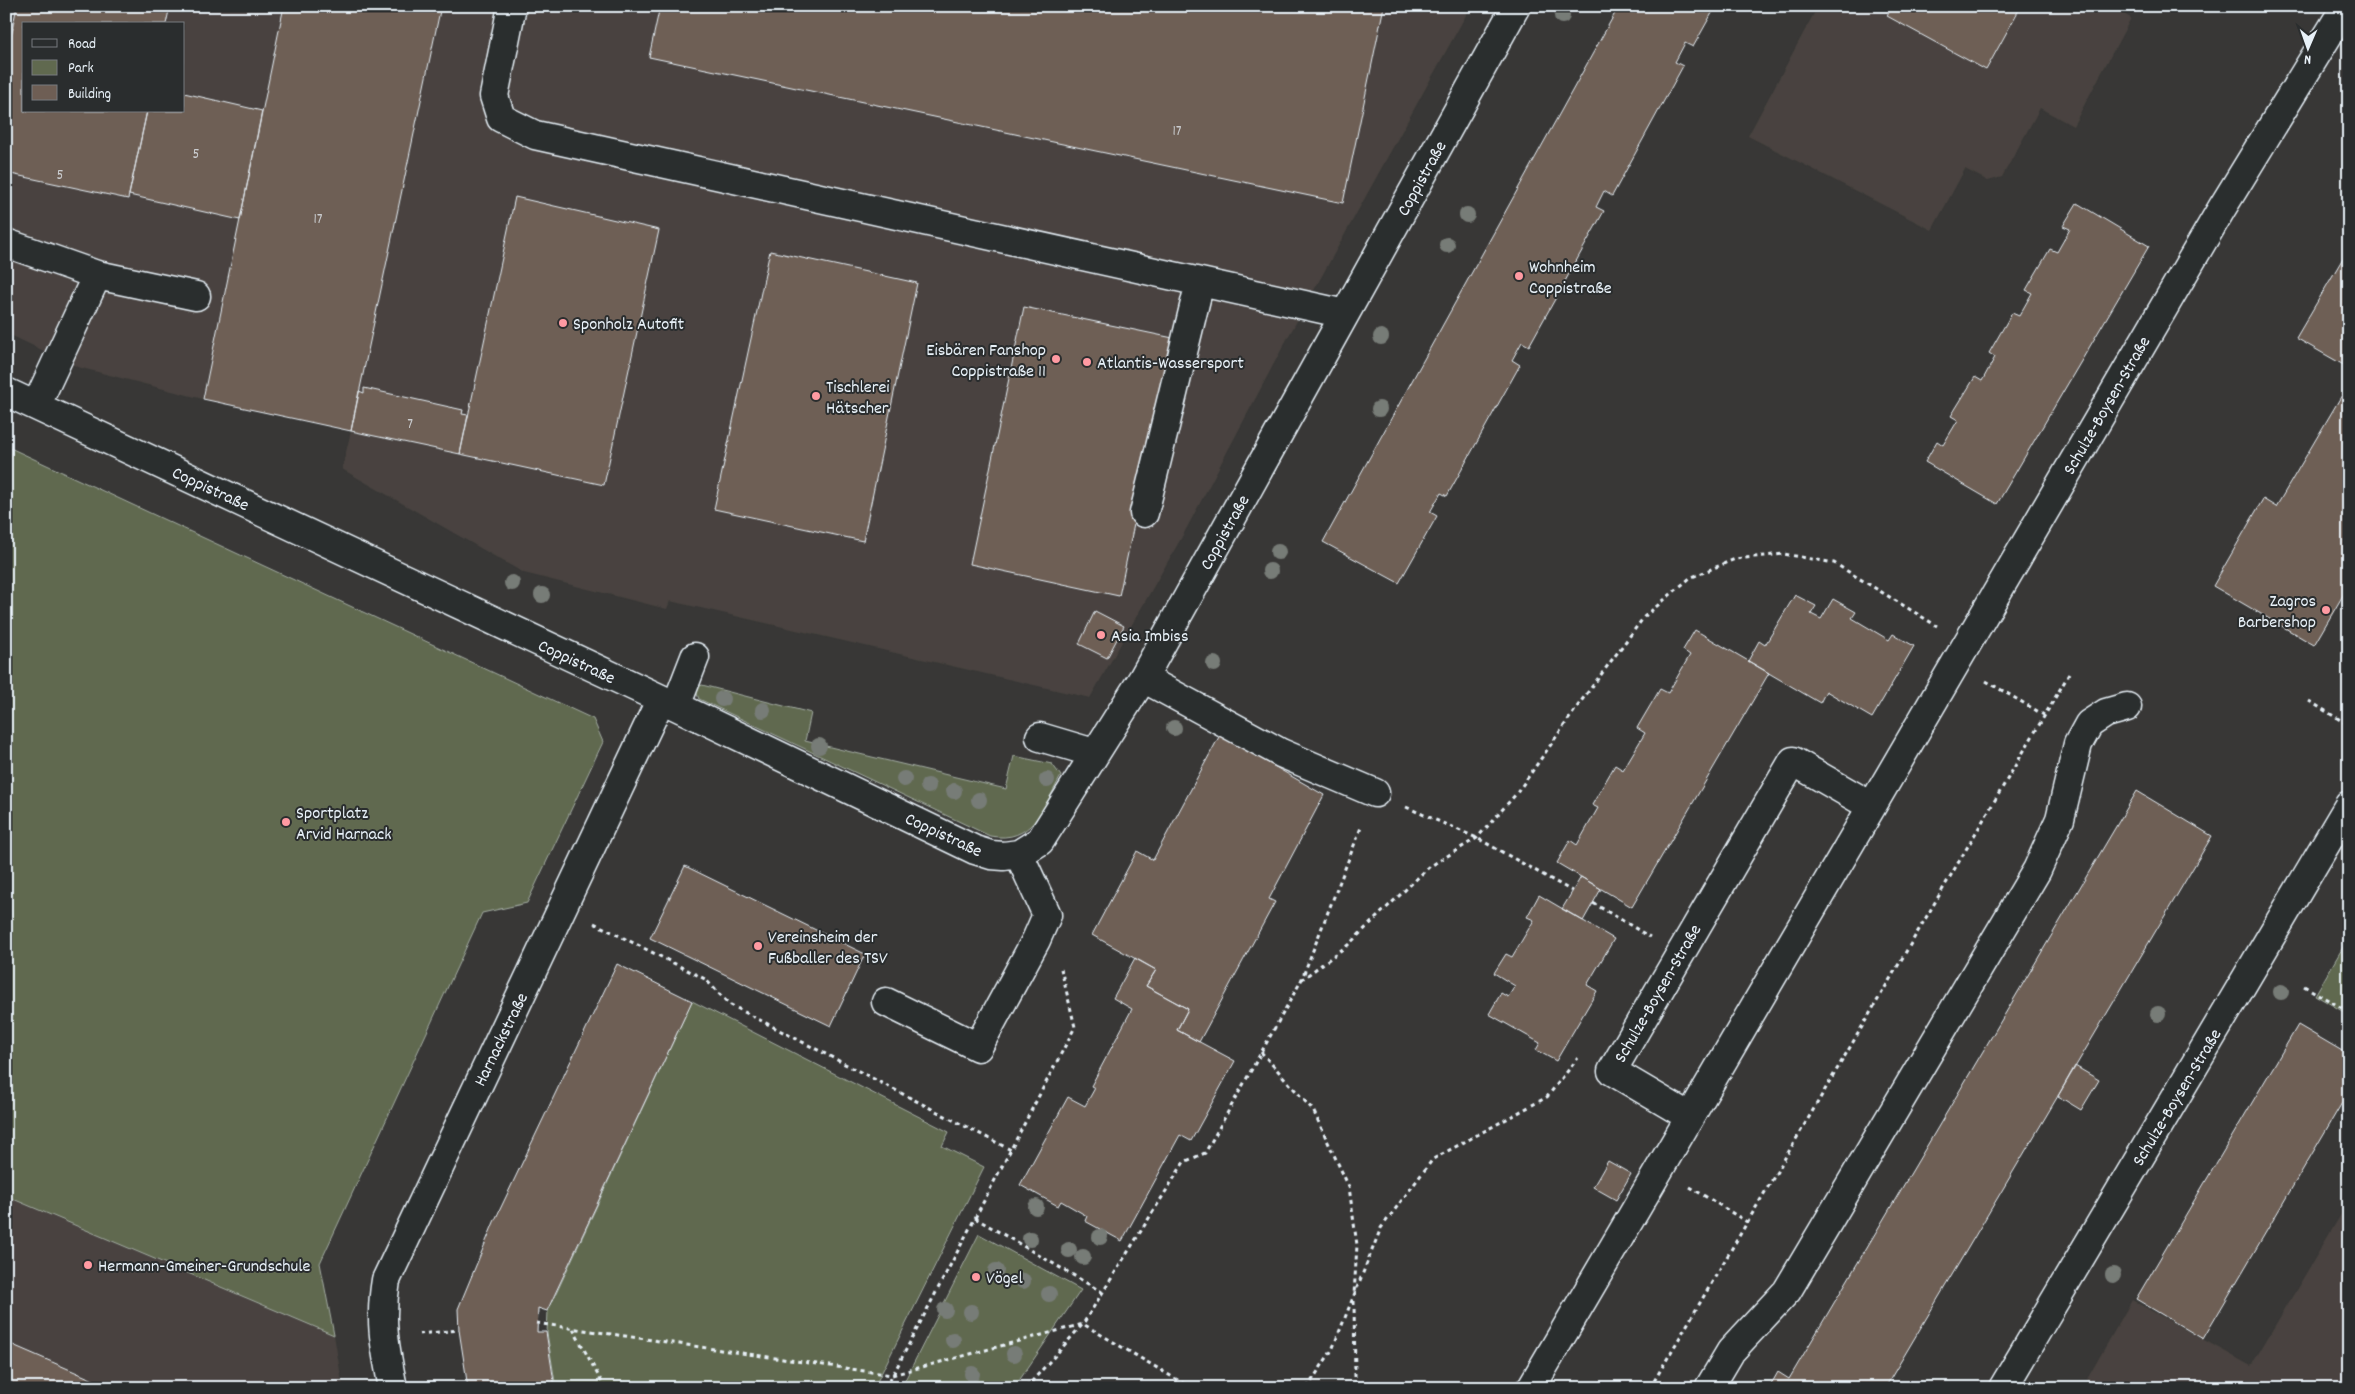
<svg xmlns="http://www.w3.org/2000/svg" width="2355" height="1394" font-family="Dekko,sans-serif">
  <rect width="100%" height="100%" fill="#383736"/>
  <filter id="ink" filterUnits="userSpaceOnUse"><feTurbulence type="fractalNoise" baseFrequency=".02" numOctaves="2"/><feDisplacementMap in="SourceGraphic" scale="10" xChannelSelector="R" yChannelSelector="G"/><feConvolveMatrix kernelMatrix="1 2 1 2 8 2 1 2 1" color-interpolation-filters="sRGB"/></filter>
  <g filter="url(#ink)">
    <path fill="#48433f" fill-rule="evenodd" d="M6 6H1471L1287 339 1183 535 1090 698 670 601 667 609 524 573 342 469 351 431 203 399 78 367 6 333ZM24 24H184V111H24Z
      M1818 6H2121L2118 11 2131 18 2073 126 2040 108 2002 177 1988 181 1965 169 1932 230 1748 136Z
      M6 1196 334 1335 343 1388H6Z
      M2349 1201V1388H2082L2132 1300 2251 1366Z"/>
    <path fill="#60694f" stroke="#a4ada4" d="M6 446 593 719 603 742 527 903 482 913 320 1263 334 1335 6 1196Z
      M702 685 811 713 805 741 1006 789 1014 756 1052 764 1061 776C1043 808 1033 844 990 836L699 699 695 689Z
      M2349 937V1015L2315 995Z
      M692 1001 949 1132 942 1146 984 1167 874 1388H556L547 1333 548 1311Z
      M979 1234 1081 1290 1014 1388H901Z"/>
    <path fill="#6e5e54" stroke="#e8f1f8" d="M17 6H170L166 24H24V111H147L128 199 6 173V58Z
      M284 6H441L351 431 203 399Z
      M660 6H1384L1343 203 649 57Z
      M1619 6H1716L1693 47 1685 43 1675 62 1683 66 1612 196 1604 191 1596 207 1604 211 1529 346 1522 342 1512 360 1520 365 1447 496 1441 493 1430 512 1437 516 1399 583 1323 542Z
      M1893 6H2021L1986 70 1887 16Z
      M6 27 13 28 6 58Z
      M184 93 262 111 240 220 129 195 147 111H184Z
      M515 197 659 230 604 485 460 454Z
      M2077 203 2149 246 1997 504 1925 462 1937 441 1943 445 1958 420 1951 416 1975 377 1982 381 1995 357 1989 353 2012 313 2019 316 2032 293 2026 290 2050 249 2057 252 2070 229 2063 226Z
      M770 251 917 283 863 541 714 509Z
      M2343 258 2349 262V368L2296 338Z
      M1024 307 1173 338 1119 596 970 564Z
      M2349 383V585L2314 645 2213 586 2263 499 2276 507Z
      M364 388 463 410 462 414 468 415 460 454 351 431 359 391 364 393Z
      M1795 595 1816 606 1811 614 1821 619 1833 599 1856 612 1852 618 1889 640 1893 634 1914 646 1872 718 1826 691 1820 703 1748 661 1759 641 1765 645Z
      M1095 611 1124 626 1107 658 1079 644Z
      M1695 630 1769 673 1632 907 1557 863 1570 840 1577 845 1598 808 1592 805 1615 765 1623 770 1645 733 1637 728 1660 689 1668 693 1690 655 1683 650Z
      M1220 735 1324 795 1269 899 1275 902 1199 1042 1177 1030 1188 1009 1146 986 1156 970 1092 935 1137 851 1153 860Z
      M2137 791 2212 836 1885 1388H1769L1778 1372 1789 1379Z
      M685 866 865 954 831 1026 650 938Z
      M1581 877 1601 889 1583 921 1562 909Z
      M1539 895 1614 939 1587 985 1597 991 1556 1061 1536 1050 1540 1043 1489 1014 1501 993 1508 997 1515 986 1494 973 1506 954 1512 957 1534 920 1527 917Z
      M1135 958 1156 970 1146 986 1188 1009 1177 1030 1235 1061 1191 1141 1180 1135 1122 1241 1085 1221 1087 1216 1061 1201 1058 1206 1020 1185 1068 1097 1085 1106 1095 1088 1091 1086 1132 1009 1113 998Z
      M617 964 692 1001 547 1311 538 1308 537 1332H546L555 1388H468L459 1330 458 1309 494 1222Z
      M2298 1025 2349 1055V1091L2203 1339 2136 1299Z
      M2075 1066 2099 1080 2081 1110 2058 1096Z
      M1608 1161 1631 1174 1616 1200 1593 1187Z
      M6 1342 112 1388H6Z
      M467 1384 468 1388H447Z"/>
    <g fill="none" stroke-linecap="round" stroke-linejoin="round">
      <g stroke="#e8f1f8" stroke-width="31">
        <path id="minor" d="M512 6 494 96 501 118 535 135 1345 314
          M6 243 97 275 36 406
          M97 275 196 296
          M6 392 676 706 975 850 991 855 1004 856 1019 854 1040 841 1143 678 1516 6
          M1144 513 1200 282
          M1143 678 1281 753 1375 793
          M676 706 695 657
          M1040 737 1094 753
          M1871 806 1793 761 1612 1071 1690 1117 2222 208 2346 6
          M886 1002 978 1047 1036 940 1047 915 1019 854
          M393 1388C385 1347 379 1322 386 1280L661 699
          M1531 1388 1690 1117
          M1709 1388 1731 1351 1787 1291 2037 870 2060 819 2078 744 2089 724 2106 713 2127 707
          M2003 1388 2349 805"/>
      </g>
      <path stroke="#e8f1f8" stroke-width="3" stroke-dasharray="4 4" stroke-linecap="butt" d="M2347 617 2349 618
        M1986 681 2044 715
        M2309 701 2347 724
        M1406 807 1477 838 1572 891
        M1593 903 1650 937
        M594 923 705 979 729 1004 1011 1150
        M1301 980 1348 945 1429 867 1477 838 1517 793 1582 700 1644 617 1690 578 1735 559 1784 554 1834 563 1937 626
        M2304 986 2349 1012
        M1261 1052 1313 1110 1349 1187 1357 1245 1354 1295
        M1690 1187 1747 1222
        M975 1218 1102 1292
        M1354 1301 1355 1377 1357 1388
        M536 1323 892 1375 1083 1324 1191 1388
        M573 1329 605 1388
        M419 1334 459 1330
        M886 1388 1075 1027 1061 969
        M1026 1388 1083 1324 1184 1162 1205 1153 1301 981 1362 825
        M1307 1388 1332 1350 1381 1228 1433 1159 1547 1097 1578 1058
        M1650 1388 2069 674"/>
      <use href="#minor" stroke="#2a2d2e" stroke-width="28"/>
    </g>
    <g fill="#777c77">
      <circle cx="1562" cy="16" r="8"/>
      <circle cx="1467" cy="215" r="8"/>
      <circle cx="1447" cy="245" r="8"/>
      <circle cx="1381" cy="337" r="8"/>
      <circle cx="1379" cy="409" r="8"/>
      <circle cx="1278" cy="552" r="8"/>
      <circle cx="1270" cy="571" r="8"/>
      <circle cx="512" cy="583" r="8"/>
      <circle cx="542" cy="595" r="8"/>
      <circle cx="1214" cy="664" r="8"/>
      <circle cx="722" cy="699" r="8"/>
      <circle cx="763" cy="710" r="8"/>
      <circle cx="1174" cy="728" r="8"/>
      <circle cx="819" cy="746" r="8"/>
      <circle cx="904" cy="779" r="8"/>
      <circle cx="1047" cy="780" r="8"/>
      <circle cx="928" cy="786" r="8"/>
      <circle cx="954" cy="791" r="8"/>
      <circle cx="979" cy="800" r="8"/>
      <circle cx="2281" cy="992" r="8"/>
      <circle cx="2158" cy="1014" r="8"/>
      <circle cx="1036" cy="1207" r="8"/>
      <circle cx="1100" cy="1237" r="8"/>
      <circle cx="1030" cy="1239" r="8"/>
      <circle cx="1069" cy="1250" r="8"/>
      <circle cx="1083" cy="1257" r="8"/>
      <circle cx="996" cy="1271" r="8"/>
      <circle cx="2113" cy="1275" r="8"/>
      <circle cx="1023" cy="1281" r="8"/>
      <circle cx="1049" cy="1294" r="8"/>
      <circle cx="945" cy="1310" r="8"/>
      <circle cx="971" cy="1312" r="8"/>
      <circle cx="953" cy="1340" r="8"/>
      <circle cx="1014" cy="1354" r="8"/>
      <circle cx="972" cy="1374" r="8"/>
    </g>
  </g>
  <g fill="#ff9aa2" stroke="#2a2d2e" stroke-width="2">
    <circle cx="1519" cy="276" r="5"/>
    <circle cx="563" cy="323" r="5"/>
    <circle cx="1056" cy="359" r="5"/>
    <circle cx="1087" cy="362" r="5"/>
    <circle cx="816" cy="396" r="5"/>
    <circle cx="2326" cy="610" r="5"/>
    <circle cx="1101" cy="635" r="5"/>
    <circle cx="286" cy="822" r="5"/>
    <circle cx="758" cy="946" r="5"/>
    <circle cx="88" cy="1265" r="5"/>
    <circle cx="976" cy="1277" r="5"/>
  </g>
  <g text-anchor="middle" stroke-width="4" stroke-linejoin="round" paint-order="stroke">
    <g font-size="15" fill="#cacccf">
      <text x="1177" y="135">17</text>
      <text x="196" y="158">5</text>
      <text x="60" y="179">5</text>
      <text x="318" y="223">17</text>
      <text x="410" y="428">7</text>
    </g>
    <g font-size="18" fill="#e8f1f8" stroke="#2a2d2e">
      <text transform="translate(1421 178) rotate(-61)" y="6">Coppistraße</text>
      <text transform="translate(2106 405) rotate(-60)" y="6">Schulze-Boysen-Straße</text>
      <text transform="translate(211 488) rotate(25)" y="6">Coppistraße</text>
      <text transform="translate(1224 532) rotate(-61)" y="6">Coppistraße</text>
      <text transform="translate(577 661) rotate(25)" y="6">Coppistraße</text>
      <text transform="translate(944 834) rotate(25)" y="6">Coppistraße</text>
      <text transform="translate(1657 993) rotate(-60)" y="6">Schulze-Boysen-Straße</text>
      <text transform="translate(500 1039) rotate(-64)" y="6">Harnackstraße</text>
      <text transform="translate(2176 1097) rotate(-59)" y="6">Schulze-Boysen-Straße</text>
    </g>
    <g font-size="18" fill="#e8f1f8" stroke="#2a2d2e" text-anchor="start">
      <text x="1529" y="272">Wohnheim<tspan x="1529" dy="21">Coppistraße</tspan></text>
      <text x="573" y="329">Sponholz Autofit</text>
      <text x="1046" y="355" text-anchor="end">Eisbären Fanshop<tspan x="1046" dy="21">Coppistraße 11</tspan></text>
      <text x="1097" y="368">Atlantis-Wassersport</text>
      <text x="826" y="392">Tischlerei<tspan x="826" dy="21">Hätscher</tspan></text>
      <text x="2316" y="606" text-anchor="end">Zagros<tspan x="2316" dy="21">Barbershop</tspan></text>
      <text x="1111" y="641">Asia Imbiss</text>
      <text x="296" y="818">Sportplatz<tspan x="296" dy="21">Arvid Harnack</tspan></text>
      <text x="768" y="942">Vereinsheim der<tspan x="768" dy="21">Fußballer des TSV</tspan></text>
      <text x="98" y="1271">Hermann-Gmeiner-Grundschule</text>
      <text x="986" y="1283">Vögel</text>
    </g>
  </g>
  <rect width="2355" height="1394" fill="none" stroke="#2a2d2e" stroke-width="25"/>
  <rect x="12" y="12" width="2330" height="1369" fill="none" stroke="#e8f1f8" stroke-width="2" filter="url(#ink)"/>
  <rect x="22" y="22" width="162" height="90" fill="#2a2d2e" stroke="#767b7f"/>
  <rect x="32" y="39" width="25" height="8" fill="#2a2d2e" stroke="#767b7f"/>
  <text x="68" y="48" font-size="15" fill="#e8f1f8">Road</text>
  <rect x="32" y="60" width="25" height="15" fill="#60694f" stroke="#767b7f"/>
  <text x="68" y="72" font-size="15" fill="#e8f1f8">Park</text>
  <rect x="32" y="85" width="25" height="15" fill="#6e5e54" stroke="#767b7f"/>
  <text x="68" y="98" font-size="15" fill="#e8f1f8">Building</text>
  <g transform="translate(2308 48) rotate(182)" stroke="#2a2d2e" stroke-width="4" paint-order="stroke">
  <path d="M0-4L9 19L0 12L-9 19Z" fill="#e8f1f8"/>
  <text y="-8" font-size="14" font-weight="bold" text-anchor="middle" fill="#e8f1f8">N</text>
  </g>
</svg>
